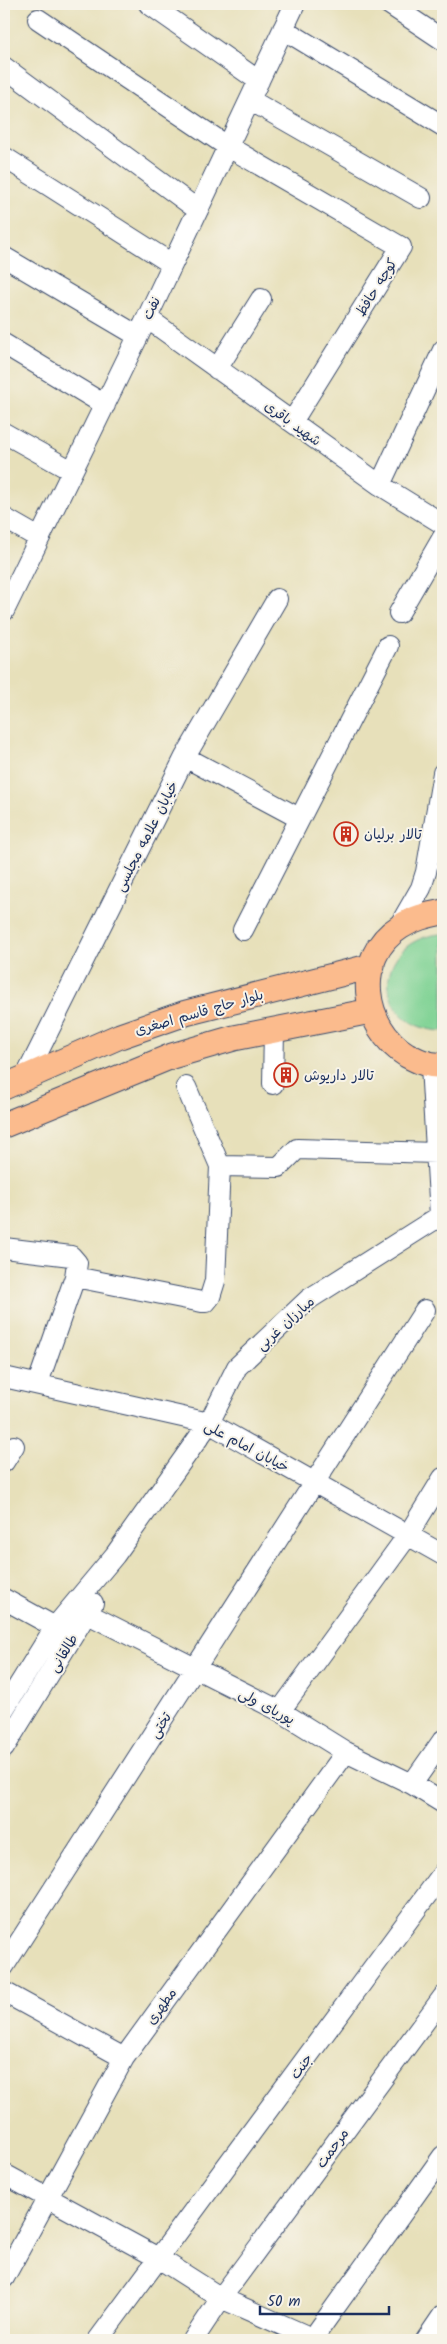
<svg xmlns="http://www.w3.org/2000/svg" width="447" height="2344" font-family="Kalam,'Playpen Sans Arabic',sans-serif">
  <rect width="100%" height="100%" fill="#f7f3e8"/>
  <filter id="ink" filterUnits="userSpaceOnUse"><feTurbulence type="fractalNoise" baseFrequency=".02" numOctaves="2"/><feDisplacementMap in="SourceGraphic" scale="10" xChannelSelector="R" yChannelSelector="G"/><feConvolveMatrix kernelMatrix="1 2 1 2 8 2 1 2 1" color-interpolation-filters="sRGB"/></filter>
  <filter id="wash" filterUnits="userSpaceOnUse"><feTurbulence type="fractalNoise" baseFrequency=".0096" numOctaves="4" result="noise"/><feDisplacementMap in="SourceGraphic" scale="20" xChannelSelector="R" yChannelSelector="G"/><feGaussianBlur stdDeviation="1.12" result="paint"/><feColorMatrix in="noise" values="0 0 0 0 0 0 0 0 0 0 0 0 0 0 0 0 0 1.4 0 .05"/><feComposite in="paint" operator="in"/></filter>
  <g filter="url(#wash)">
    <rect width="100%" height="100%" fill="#e7e0ba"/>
    <path fill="#81d395" stroke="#4e817a" d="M440 934 443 935V1031C373 1029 369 942 440 934Z"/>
  </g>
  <g filter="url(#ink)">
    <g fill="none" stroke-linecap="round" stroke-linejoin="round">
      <g stroke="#3a4a6c" stroke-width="22">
        <path id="minor" d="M149 4 259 81
          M389 4 443 40
          M38 19 227 146 401 247 292 422
          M283 29 443 126
          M4 67 198 210
          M250 100 421 198
          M4 157 172 264
          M4 257 138 336
          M147 318 380 485 443 524
          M4 344 105 405
          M217 369 261 299
          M4 433 72 471
          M380 485 443 350
          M4 518 39 538
          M4 611 147 318 295 4
          M399 613 443 537
          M185 757 299 818
          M398 928 421 888 426 872 443 773
          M243 930 388 646
          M431 1066 440 1216
          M25 1078 185 757 277 599
          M273 1084 274 1030
          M220 1166 279 1167 297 1149 436 1153
          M4 1248 71 1256 77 1263 75 1277 38 1383
          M75 1277 202 1302H206L210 1297 215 1281 220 1166 186 1087
          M4 1377 209 1423 443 1555
          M4 1462 14 1446
          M4 1599 55 1627
          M88 1614 280 1711 346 1752 412 1784 443 1803
          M4 1709 55 1627 115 1555 209 1423 237 1367 309 1299 440 1216
          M280 1711 408 1535 443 1478
          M4 1748 93 1603
          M412 1784 443 1740
          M4 1966 425 1310
          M4 1992 124 2058
          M4 2174 160 2259 221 2298 316 2340
          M4 2278 124 2058 346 1752
          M313 2338 443 2156
          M98 2340 443 1873
          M193 2340 221 2298 443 1997
          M426 2340 443 2315"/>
      </g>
      <g stroke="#3a4a6c" stroke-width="27">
        <path id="major" d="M443 912C427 915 414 918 400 927 352 957 362 1028 407 1055 420 1062 429 1066 443 1065
          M4 1087 120 1036 186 1013 372 966
          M4 1125 172 1056 234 1038 371 1011"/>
      </g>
      <use href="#minor" stroke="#fff" stroke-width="20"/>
      <use href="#major" stroke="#fbbb8d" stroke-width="25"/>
    </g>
  </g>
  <defs>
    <g id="building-ring" transform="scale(1.25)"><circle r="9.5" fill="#f7f3e8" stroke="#c8321e" stroke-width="1.5"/><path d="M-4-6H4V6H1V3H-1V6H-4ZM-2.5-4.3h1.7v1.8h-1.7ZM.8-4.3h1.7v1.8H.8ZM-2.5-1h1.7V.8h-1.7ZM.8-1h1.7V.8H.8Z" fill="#c8321e"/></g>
  </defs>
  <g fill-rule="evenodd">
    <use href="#building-ring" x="346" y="834"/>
    <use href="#building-ring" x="286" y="1075"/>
  </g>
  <g text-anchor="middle" stroke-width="4" stroke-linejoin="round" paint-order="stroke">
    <g font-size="14" fill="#1b2f5e" stroke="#f7f3e8">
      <text transform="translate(376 287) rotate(-58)" y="5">کوچه حافظ</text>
      <text transform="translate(151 308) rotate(-65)" y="5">نفت</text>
      <text transform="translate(293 423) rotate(36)" y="5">شهید باقری</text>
      <text transform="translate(146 836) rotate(-63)" y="5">خیابان علامه مجلسی</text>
      <text transform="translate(199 1012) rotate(-16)" y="5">بلوار حاج قاسم اصغری</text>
      <text transform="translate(285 1323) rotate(-42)" y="5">مبارزان غربی</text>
      <text transform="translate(247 1446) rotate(28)" y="5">خیابان امام علی</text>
      <text transform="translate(63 1653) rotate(-58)" y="5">طالقانی</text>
      <text transform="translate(267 1706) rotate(28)" y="5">پوریای ولی</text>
      <text transform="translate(160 1725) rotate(-57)" y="5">تختی</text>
      <text transform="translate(161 2006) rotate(-54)" y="5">مطهری</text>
      <text transform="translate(301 2066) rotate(-54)" y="5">جنت</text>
      <text transform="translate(332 2148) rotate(-54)" y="5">مرحمت</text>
    </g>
    <g font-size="14" fill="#1b2f5e" stroke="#f7f3e8" text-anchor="start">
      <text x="364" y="839">تالار برلیان</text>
      <text x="304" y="1080">تالار داریوش</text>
    </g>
  </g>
  <rect width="447" height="2344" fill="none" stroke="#f7f3e8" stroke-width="20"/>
  <path d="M260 2306v8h129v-8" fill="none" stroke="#1b2f5e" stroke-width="2.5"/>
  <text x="267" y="2306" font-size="15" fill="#1b2f5e" stroke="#f7f3e8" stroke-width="4" paint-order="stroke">50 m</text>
</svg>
